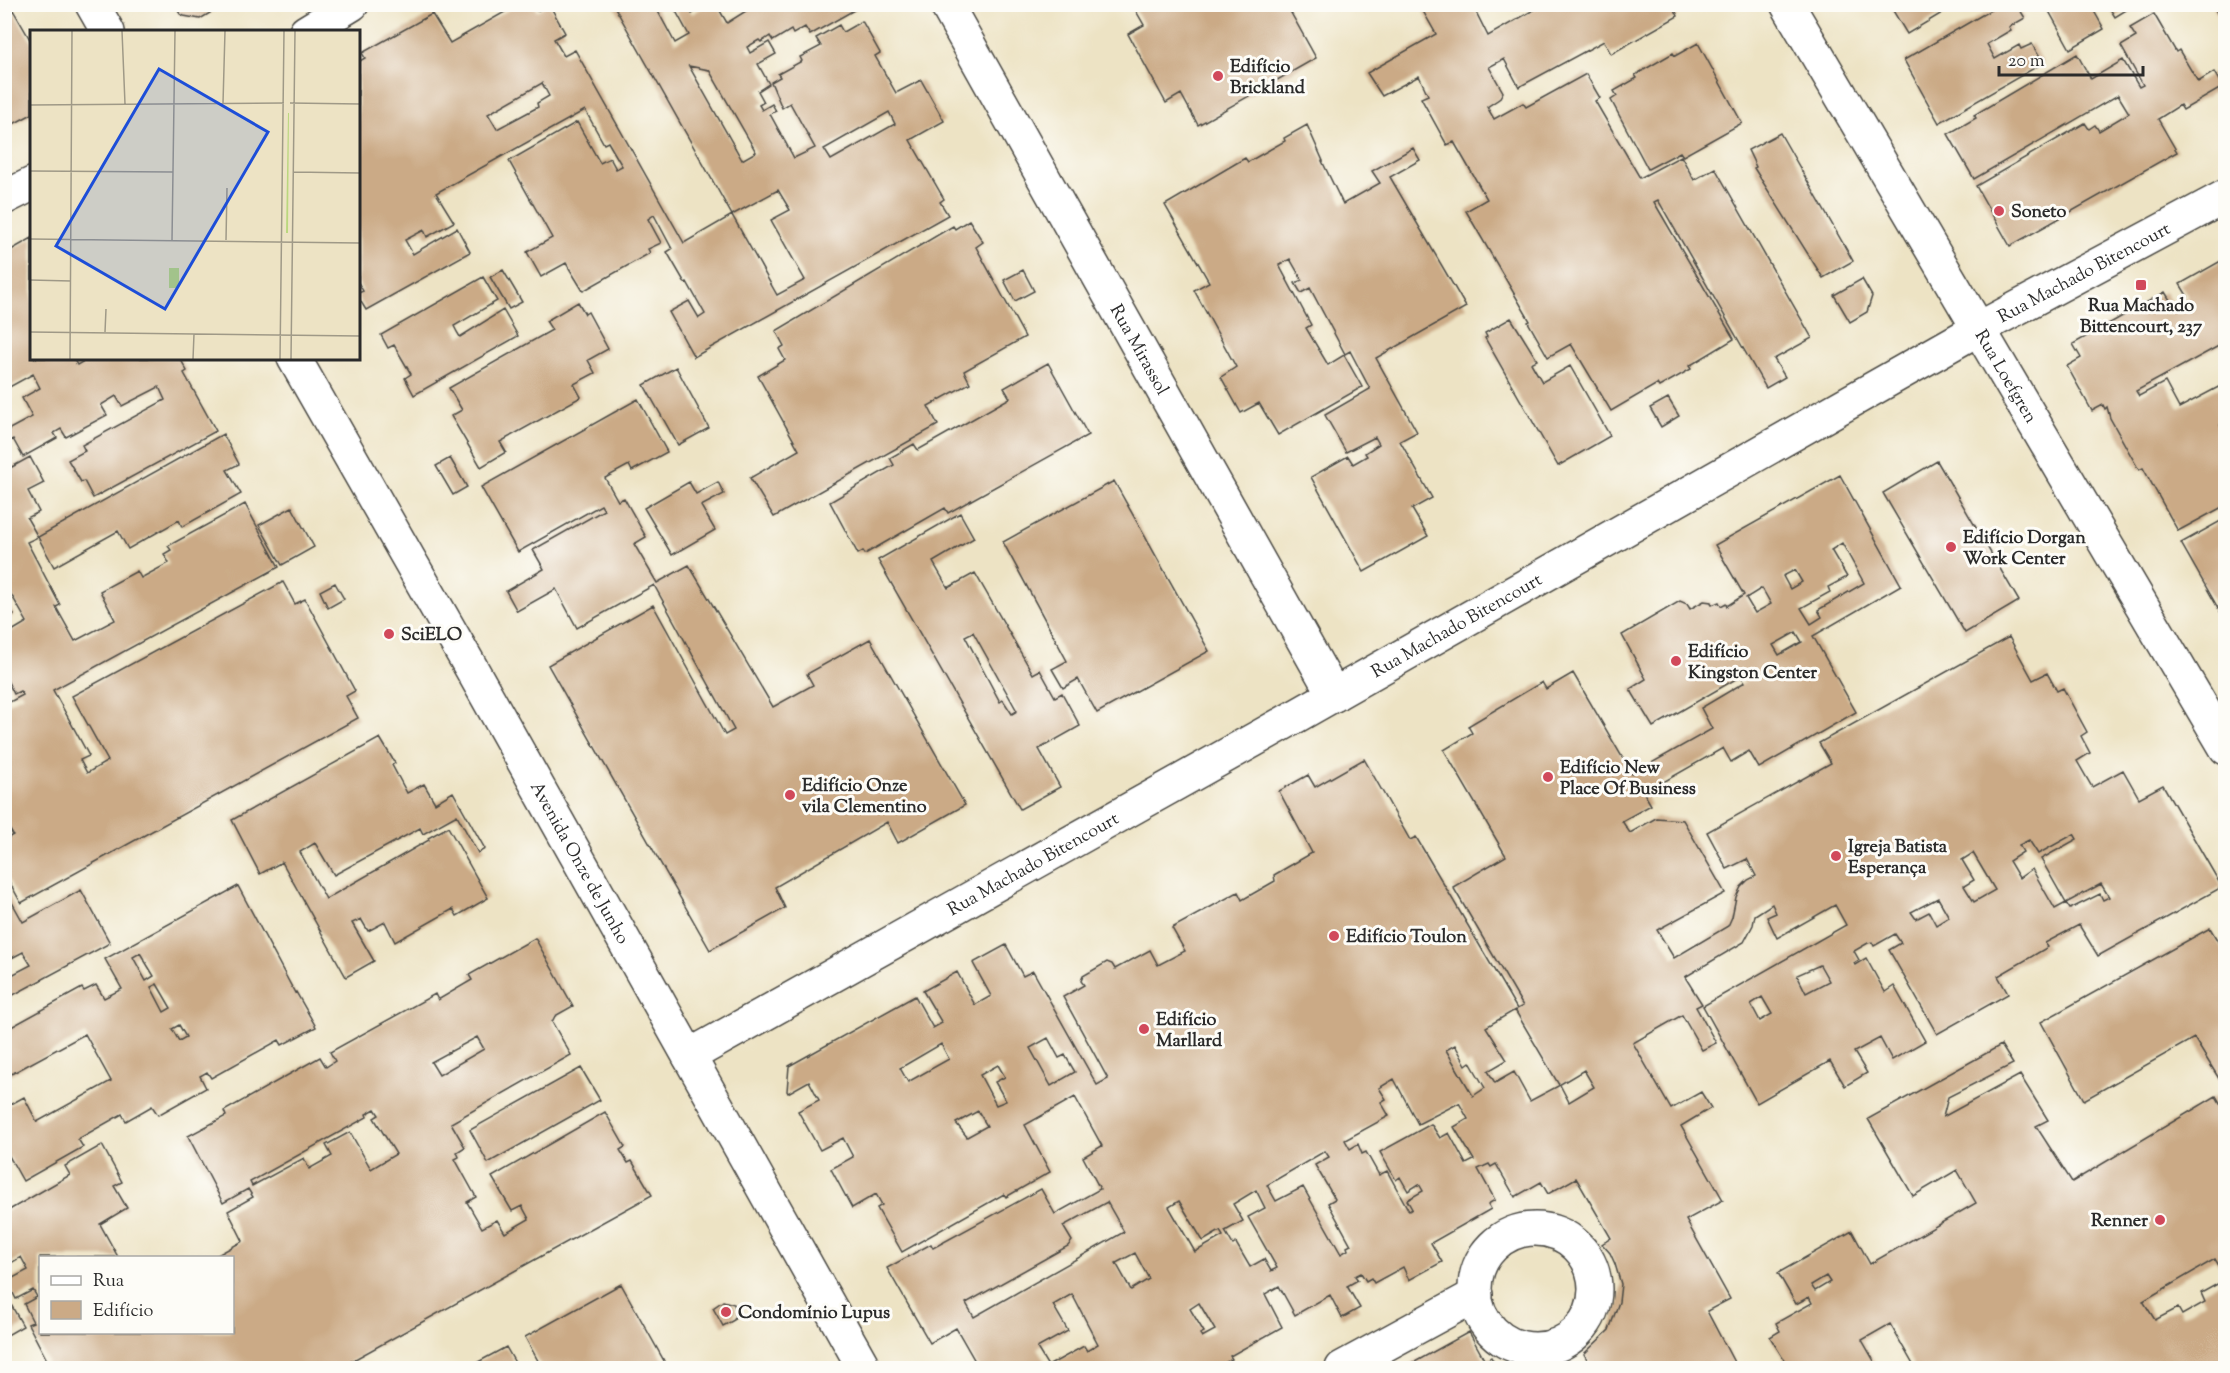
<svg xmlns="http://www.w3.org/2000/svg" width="2230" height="1373" font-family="'Sorts Mill Goudy',serif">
  <rect width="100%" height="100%" fill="#fdfcf7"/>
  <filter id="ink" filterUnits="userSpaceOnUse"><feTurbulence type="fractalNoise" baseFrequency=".0167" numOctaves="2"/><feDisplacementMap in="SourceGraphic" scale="12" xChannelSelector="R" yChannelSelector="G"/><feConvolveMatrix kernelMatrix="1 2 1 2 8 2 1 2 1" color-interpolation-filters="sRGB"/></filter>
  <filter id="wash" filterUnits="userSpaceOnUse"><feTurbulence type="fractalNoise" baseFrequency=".008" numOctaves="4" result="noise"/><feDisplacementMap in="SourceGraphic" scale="24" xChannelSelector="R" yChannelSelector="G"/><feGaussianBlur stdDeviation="1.35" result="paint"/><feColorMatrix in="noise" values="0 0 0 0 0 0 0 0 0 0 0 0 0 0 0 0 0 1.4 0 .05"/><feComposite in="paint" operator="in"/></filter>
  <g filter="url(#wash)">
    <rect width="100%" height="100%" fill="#ede3c4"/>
    <g id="blocks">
      <path fill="#cbaa86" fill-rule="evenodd" d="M174 4H225L200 19 184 16 180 14Z
        M519 4H533L537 11 549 4 565 33 554 39 564 56 575 50 684 243 732 215 777 295 805 280 771 220 790 210 778 190 732 215 613 4H654L675 43 689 35 672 4H687L692 14 708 4H716L727 23 757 4H853L856 9 810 35 805 27 793 34 791 30 773 41 770 36 761 42 759 40 747 47 750 53 769 42 776 54 758 64 769 84 758 91 764 102 759 105 762 110 772 104 776 111 770 114 794 158 815 148 790 103 782 108 771 82 780 77 778 74 802 61 800 57 821 46 816 38 839 25 843 32 862 21 880 53 875 56 896 93 921 80 944 121 910 140 944 199 940 202 948 215 694 357 669 312 689 301 699 318 705 314 687 282 685 283 667 252 672 249 654 215 648 219 661 243 648 249 650 253 583 291 566 263 541 277 527 252 552 238 509 161 577 122 600 163 610 158 616 169 622 166 608 142 604 144 585 110 436 193 454 222 427 237 424 230 405 240 413 254 457 228 470 252 366 310 358 297V293L363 291 358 282V62L365 58 362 53 432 14 450 43ZM689 66 709 70 756 152 742 160ZM542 83 549 96 537 103 538 107 497 129 488 114ZM889 112 895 124 831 160 824 149Z
        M1132 4H1286L1316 58 1198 125 1181 94 1166 103 1128 34 1144 25Z
        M1419 4H1490L1476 12 1488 36 1544 4H1672L1678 16 1611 54 1604 41 1519 87 1504 59 1489 67 1503 92 1499 99 1487 107 1494 119 1523 103 1526 107 1586 74 1600 98 1595 101 1640 178 1681 156 1694 180 1715 168 1812 338 1774 359 1785 377 1766 388 1658 200 1654 202 1734 339 1689 366 1691 369 1659 387 1657 384 1611 411 1571 344 1548 357 1528 322 1530 321 1466 211 1487 199 1454 142 1447 145 1421 98 1428 95 1419 76 1382 96 1367 73 1436 34Z
        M1889 4H1957L1907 34Z
        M2001 4H2029L2020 10 2025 18 2009 27 2011 30 1987 44 1995 59 2019 45 2021 49 2032 44 2043 63 1939 123 1904 60Z
        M2045 4H2090L2104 29 2070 49Z
        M2107 4H2136L2115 17Z
        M2147 4H2164L2152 12Z
        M2212 4H2226V29Z
        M13 10 32 43V114L4 129V15Z
        M2154 14 2176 52 2179 50 2198 82 2214 72 2223 87 2183 110 2180 105 2158 119 2177 152 2010 246 1976 186 2085 123 2089 129 2095 125 2099 131 2129 113 2118 95 1974 179 1948 134 1976 118 1974 115 2077 54 2091 79 2123 60 2139 87 2143 85 2121 46 2136 37 2130 28Z
        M1698 43 1742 123 1683 156 1680 152 1648 169 1611 100 1617 96 1614 91 1637 78 1635 75 1673 53 1675 56Z
        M1307 125 1323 161H1322L1343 204 1380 183 1372 171 1413 148 1420 160 1390 177 1466 307 1376 358 1417 432 1400 441 1432 498 1412 509 1428 536 1364 572 1311 477 1348 456 1353 464 1367 456 1365 453 1379 444 1375 437 1346 452 1325 415 1370 389 1350 351 1345 354 1310 288 1301 293 1295 283 1302 280 1290 259 1279 265 1311 325 1306 328 1328 365 1344 355 1362 387 1278 435 1259 403 1241 413 1221 377 1236 367 1194 290 1209 282 1165 205 1245 158 1248 162 1285 141 1284 138Z
        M1780 133 1853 261 1823 278 1754 168 1756 167 1748 150Z
        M969 220 983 242 976 247 1025 337 964 371 970 383 928 406 938 425 774 517 750 478 799 450 758 376 785 360 779 349 784 346 776 331 953 226 955 229Z
        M32 238V358H73L77 365 89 358H180L187 371 184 373 216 431 93 498 84 481 81 482 68 460 85 451 82 445 165 400 159 387 122 406 116 396 101 405 107 415 66 437 61 429 54 433 57 438 23 457 13 439 4 444V432L32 417 22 398 40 388 33 374 4 390V254Z
        M2226 258V342L2136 391 2139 396 2165 382 2179 408 2226 383V422L2220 425 2223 431 2226 430V505L2178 531 2143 468 2139 470 2110 418 2107 407 2105 409 2103 405 2092 411 2067 366 2081 358 2073 344 2165 292 2173 305 2188 297 2180 284Z
        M503 270 522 302 509 309 490 277Z
        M1023 270 1034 291 1015 301 1004 280Z
        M483 277 497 301 454 326 457 332 460 337 503 310 518 336 414 395 405 378 411 374 394 345 388 348 381 335Z
        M1862 279 1872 296 1867 312 1850 322 1834 295Z
        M578 302 585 314 588 312 608 349 588 360 595 373 574 384 581 397 500 442 506 452 481 467 451 416 462 410 449 388 552 330 546 321Z
        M1511 318 1537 360 1531 363 1542 382 1570 366 1610 436 1558 466 1485 338 1487 337 1485 333Z
        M1048 363 1088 435 948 513 945 508 865 554 863 551 858 554 830 502 894 465 890 458 914 444 918 450 1010 398 1004 388Z
        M676 367 709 428 678 445 644 385Z
        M1668 398 1679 416 1661 427 1650 408Z
        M638 399 667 452 632 471 629 465 605 478 618 501 624 498 646 537 634 544 657 583 689 565 773 707 813 685 807 674 870 639 965 805 898 843 887 822 775 887 785 908 710 950 548 665 653 605 725 735 734 730 654 585 577 628 556 589 517 611 506 591 544 569 533 550 604 510 601 505 518 552 481 487Z
        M223 434 239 464 227 470 241 494 182 527 179 520 128 549 118 531 54 567 38 537Z
        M4 455 12 467 30 457 44 483 28 491 39 512 27 518 38 537 27 542 60 605 56 607 75 641 115 620 100 591 137 571 141 578 169 563 164 554 171 550 168 546 245 504 279 567 53 690 89 756 80 760 87 773 108 761 72 696 283 582 295 604 305 599 355 691 346 696 358 718 21 903 4 872V831L8 838 13 835 4 820V705L23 695 20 691 14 694 5 676V635L27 622 4 582Z
        M450 458 467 487 453 495 436 466Z
        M1937 461 2019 601 1965 633 1883 493Z
        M1840 475 1901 585 1813 636 1856 712 1759 768 1749 751 1731 762 1723 748 1644 793 1651 805 1622 821 1630 833 1656 818 1683 820 1725 893 1657 930 1674 958 1728 926 1732 917 1736 897 1741 887 1748 880 1756 876 1747 859 1727 869 1707 832 1831 763 1819 743 2009 637 2033 680 2047 673 2057 691 2063 688 2087 732 2081 736 2090 753 2077 761 2092 787 2123 770 2139 798 2163 785 2222 887 2098 956 2079 925 2045 943 2048 947 1998 976 2008 994 1937 1034 1889 950 1901 943 1895 934 1874 946 1872 942 1868 943 1854 951 1859 960 1854 963 1855 965 1866 958 1885 992 1894 986 1925 1041 1892 1060 1880 1038 1854 1052 1867 1073 1845 1086 1830 1061 1757 1103 1703 1006 1846 925 1835 905 1777 938 1767 917 1776 913 1772 904 1755 915 1753 925 1744 942 1685 977 1702 1004 1696 1007 1716 1043 1702 1050 1682 1015 1633 1043 1671 1109 1701 1092 1711 1108 1681 1126 1723 1200 1686 1220 1730 1299 1707 1311 1737 1368H1617L1614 1363 1605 1368H1592L1584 1354 1609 1330 1619 1302 1621 1284 1615 1264 1610 1253 1602 1244 1611 1238 1576 1178 1548 1194 1541 1182 1515 1197 1496 1164 1491 1167 1489 1164 1478 1169 1495 1200 1488 1204 1491 1209 1431 1243 1442 1262 1409 1280 1403 1267 1374 1283 1371 1278 1366 1281 1361 1273 1355 1276 1358 1280 1347 1286 1360 1308 1342 1318 1330 1295 1295 1315 1279 1286 1265 1294 1282 1327 1230 1356 1232 1359 1216 1368H979L956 1328 930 1343 887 1268 931 1244 933 1248 1041 1189 1055 1214 1100 1189 1083 1157 1102 1146 1075 1097 1025 1125 1050 1172 1006 1197 1004 1194 902 1252 877 1208 882 1205 876 1194 852 1208 831 1169 853 1157 843 1138 820 1150 798 1111 819 1100 809 1081 788 1093 787 1091 789 1066 915 996 933 1028 942 1023 923 991 957 972 975 1005 991 996 973 963 1006 945 1023 976 1033 971 1097 1085 1108 1079 1063 997 1084 985 1081 981 1083 976 1107 962 1112 964 1115 969 1150 950 1158 965 1185 951 1172 928 1238 892 1242 900 1275 881 1274 875 1312 853 1279 791 1308 775 1315 787 1364 759 1410 840 1416 837 1517 1009 1523 1006 1453 887 1506 856 1444 750 1472 733 1468 726 1542 682 1546 689 1573 673 1632 774 1712 729 1701 708 1745 682 1741 676 1653 727 1630 689 1646 679 1622 635 1680 601 1687 604 1690 609 1704 601 1711 602 1712 605 1719 602 1721 606 1726 603 1727 606 1744 595 1715 545ZM1842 543 1864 583 1818 610 1822 617 1811 624 1801 608 1830 592 1828 587 1847 577 1831 550ZM1795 570 1802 582 1790 589 1783 576ZM1762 588 1771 604 1755 613 1746 598ZM1796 632 1802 642 1779 655 1773 645ZM2074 834 2077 839 2041 859 2066 903 2101 884 2109 897 2103 900 2100 894 2070 909 2066 903 2055 909 2032 869 2019 878 2009 861 2023 852 2019 845 2029 840 2038 854ZM1973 853 1995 890 1974 902 1964 886 1974 880 1962 860ZM1938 898 1949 917 1936 925 1929 912 1916 919 1911 912ZM1820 965 1829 981 1806 993 1797 975ZM1762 997 1772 1014 1760 1021 1751 1004ZM1515 1010 1559 1085 1584 1070 1594 1087 1569 1102 1560 1085 1530 1101 1514 1072 1495 1083 1488 1071 1507 1060 1486 1027ZM1048 1038 1059 1058 1065 1055 1075 1072 1051 1086 1030 1048ZM941 1044 949 1059 908 1082 900 1068ZM1455 1045 1466 1065 1470 1062 1485 1088 1473 1096 1446 1050ZM998 1065 1005 1077 995 1082 1006 1101 996 1105 980 1075ZM1394 1079 1418 1124 1459 1103 1468 1119 1454 1127 1474 1160 1466 1164 1449 1133 1440 1138 1431 1124 1380 1152 1396 1180 1400 1177 1408 1191 1419 1184 1423 1191 1407 1200 1412 1209 1409 1211 1387 1171 1379 1175 1366 1152 1362 1154 1358 1144 1350 1149 1345 1140 1389 1116 1381 1102 1386 1099 1379 1088ZM978 1111 987 1126 967 1137 956 1123ZM1325 1151 1329 1157 1315 1165 1335 1199 1328 1203 1351 1245 1347 1247 1348 1250 1341 1254 1303 1187 1276 1201 1267 1185ZM1256 1190 1265 1208 1248 1217 1277 1268 1271 1271 1264 1259 1250 1267 1236 1243 1233 1245 1225 1231 1243 1221 1233 1204ZM1179 1201 1203 1241 1220 1231 1223 1236 1195 1252 1169 1207ZM1107 1202 1124 1232 974 1317 966 1303 1068 1246 1072 1241 1063 1226ZM1135 1253 1149 1279 1131 1290 1116 1263ZM1072 1294 1098 1344 1087 1351 1084 1346 1048 1366 1037 1348 1068 1331 1053 1305ZM1199 1303 1215 1330 1202 1337 1200 1334 1204 1332 1190 1309Z
        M1114 481 1209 651 1097 713 1078 679 1063 688 1052 669 1067 661 1003 542Z
        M689 482 696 494 718 482 724 494 701 506 715 530 672 555 644 508Z
        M292 507 314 547 282 565 259 525Z
        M960 513 974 538 933 562 948 588 975 573 1033 674 1040 670 1055 697 1062 693 1080 726 1039 749 1060 787 1020 809 878 560ZM973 632 1017 711 1012 714 1003 700 1000 702 965 636Z
        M2226 518V622L2181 543Z
        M335 583 344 599 328 608 320 591Z
        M4 598 14 615 4 621Z
        M380 738 395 763 392 765 407 793 424 784 435 803 453 792 485 849 478 853 457 815 423 834 420 828 334 875 315 843 300 852 326 899 429 840 428 838 448 827 488 898 457 916 453 909 395 942 385 922 368 931 361 919 352 923 374 961 346 977 282 862 260 874 232 820Z
        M238 886 295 993 296 992 316 1027 282 1045 279 1040 211 1078 207 1072 200 1076 206 1088 158 1115 152 1106 126 1121 122 1114 78 1139 83 1147 23 1181 9 1156 4 1176V1108L24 1097 37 1122 111 1081 85 1034 4 1078V1031L82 988 84 991 96 985 104 998 122 989 105 959ZM140 953 154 976 146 981 133 957ZM157 984 171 1008 164 1012 151 987ZM179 1025 186 1037 179 1041 172 1029Z
        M4 888 23 922 81 890 110 943 4 1000V979L31 965 23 952 4 962Z
        M2210 928 2226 955V1090L2194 1038 2084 1100 2041 1022Z
        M535 938 573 1006 555 1016 552 1022 571 1055 451 1123 465 1147 457 1152 459 1157 455 1159 476 1197 467 1202 482 1228 497 1220 505 1233 529 1219 522 1206 512 1211 492 1177 605 1112 625 1147 620 1150 628 1163 632 1161 652 1195 339 1368H37L48 1362 28 1324 33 1322 24 1304 37 1297 33 1290 16 1299 7 1281 28 1270 21 1257 4 1267V1213L70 1175 65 1166 102 1145 122 1182 114 1186 127 1208 100 1224 118 1257H40V1332H232V1257H214L243 1241 228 1211 253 1197 248 1189 223 1203 188 1136 226 1116 224 1111 320 1057 326 1067 335 1061 330 1052 435 994 438 1000 472 980 469 975ZM477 1037 484 1049 439 1075 431 1062ZM375 1109 379 1115 374 1118 396 1154 371 1169 350 1132 326 1145 332 1156 309 1169 304 1158 252 1186 250 1182 367 1117 366 1114Z
        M2001 1045 2013 1064 1948 1097 1943 1117 2020 1075 2048 1120 2036 1126 2072 1182 2216 1096 2226 1113V1277L2215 1259 2143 1301 2155 1320 2178 1308 2182 1315 2205 1302 2201 1293 2221 1282 2226 1290V1368H1915L1890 1324 1862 1340 1878 1368H1789L1770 1337 1780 1331 1776 1323 1812 1303 1809 1297 1796 1304 1778 1273 1852 1231 1870 1264 1976 1203 1957 1170 1913 1196 1868 1119ZM1826 1276 1830 1282 1815 1291 1811 1285Z
        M581 1068 600 1100 488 1163 470 1130Z
        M621 1284 668 1368H542L525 1337Z
        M4 1300 7 1304 10 1303 23 1326 4 1337Z
        M723 1301 734 1304 736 1310 734 1320 723 1326 713 1308Z
        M1469 1332 1485 1361 1491 1357 1497 1368H1404Z
        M506 1347 518 1368H467Z"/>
    </g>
  </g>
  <g filter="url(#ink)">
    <use href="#blocks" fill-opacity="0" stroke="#484742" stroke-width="1.5"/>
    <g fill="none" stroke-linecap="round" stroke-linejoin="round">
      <g stroke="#484742" stroke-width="36">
        <g id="minor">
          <path d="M92 4 108 32"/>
          <path id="s1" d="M946 4 1334 695"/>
          <path d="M306 32 352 4"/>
          <path d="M4 198 32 184"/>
          <path id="s2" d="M294 358 470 666 864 1368"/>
          <path id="s3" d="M689 1056 1261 736 1978 329 2226 196"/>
          <circle cx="1535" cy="1289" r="60"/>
          <path d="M1342 1368 1476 1295"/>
        </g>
      </g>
      <g stroke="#484742" stroke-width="36">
        <g id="tertiary">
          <path id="s4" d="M1787 4 2226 748"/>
        </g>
      </g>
      <use href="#minor" stroke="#fff" stroke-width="33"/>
      <use href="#tertiary" stroke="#fff" stroke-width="33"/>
    </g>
  </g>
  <g fill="#d1495b" stroke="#fdfcf7" stroke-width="2">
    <circle cx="1218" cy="76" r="6"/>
    <circle cx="1999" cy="211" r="6"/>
    <rect x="2135" y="279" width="12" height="12" rx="3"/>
    <circle cx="1951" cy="547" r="6"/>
    <circle cx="389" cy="634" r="6"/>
    <circle cx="1676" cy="661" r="6"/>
    <circle cx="1548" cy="777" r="6"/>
    <circle cx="790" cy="795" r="6"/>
    <circle cx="1836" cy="856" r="6"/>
    <circle cx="1334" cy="936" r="6"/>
    <circle cx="1144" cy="1029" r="6"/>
    <circle cx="2160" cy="1220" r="6"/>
    <circle cx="726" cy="1312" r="6"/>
  </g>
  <g text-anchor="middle" stroke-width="6" stroke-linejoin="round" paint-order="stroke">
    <g font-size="18" font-weight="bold" fill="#2b2b2b" stroke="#fdfcf7" text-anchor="start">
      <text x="1230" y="72">Edifício<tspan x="1230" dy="21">Brickland</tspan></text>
      <text x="2011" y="217">Soneto</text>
      <text x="2141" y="311" text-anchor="middle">Rua Machado<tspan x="2141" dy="21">Bittencourt, 237</tspan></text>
      <text x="1963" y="543">Edifício Dorgan<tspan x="1963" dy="21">Work Center</tspan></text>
      <text x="401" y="640">SciELO</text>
      <text x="1688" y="657">Edifício<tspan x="1688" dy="21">Kingston Center</tspan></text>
      <text x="1560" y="773">Edifício New<tspan x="1560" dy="21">Place Of Business</tspan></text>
      <text x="802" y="791">Edifício Onze<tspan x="802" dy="21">vila Clementino</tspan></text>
      <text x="1848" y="852">Igreja Batista<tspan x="1848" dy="21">Esperança</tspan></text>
      <text x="1346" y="942">Edifício Toulon</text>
      <text x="1156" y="1025">Edifício<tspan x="1156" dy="21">Marllard</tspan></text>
      <text x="2148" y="1226" text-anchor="end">Renner</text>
      <text x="738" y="1318">Condomínio Lupus</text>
    </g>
    <g font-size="18" fill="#2b2b2b" stroke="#fdfcf7">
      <text dy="6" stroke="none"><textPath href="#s3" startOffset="1600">Rua Machado Bitencourt</textPath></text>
      <text dy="6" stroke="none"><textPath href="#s1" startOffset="396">Rua Mirassol</textPath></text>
      <text dy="6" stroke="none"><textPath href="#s4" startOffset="432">Rua Loefgren</textPath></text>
      <text dy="6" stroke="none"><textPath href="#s3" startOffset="880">Rua Machado Bitencourt</textPath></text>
      <text dy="6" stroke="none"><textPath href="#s2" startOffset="580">Avenida Onze de Junho</textPath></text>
      <text dy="6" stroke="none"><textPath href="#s3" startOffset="394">Rua Machado Bitencourt</textPath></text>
    </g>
  </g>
  <g transform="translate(30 30)">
    <rect width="330" height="330" fill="#ede3c4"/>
    <path d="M258 83H259L258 203H256ZM139 238H149V258H139Z" fill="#bad77e"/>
    <path fill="none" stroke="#9f9987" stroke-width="1.5" d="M92 1 95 74M193 73 195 1M260 73 330 74M0 75 254 73M0 141 143 142M263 142 330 143M0 209 330 213M142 210 145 1M196 210 197 158M0 250 41 251M0 302 330 306M75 302 76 279M40 329 42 1M163 329 164 304M250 329 254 1M261 329 265 1"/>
    <path fill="#1d4ed8" fill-opacity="0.15" stroke="#1d4ed8" stroke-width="3" d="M129 39 238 102 135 279 26 216Z"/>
    <rect width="330" height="330" fill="none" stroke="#2b2b2b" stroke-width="3"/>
  </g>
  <rect width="2230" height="1373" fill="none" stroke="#fdfcf7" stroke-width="24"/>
  <rect x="39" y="1256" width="195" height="78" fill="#fdfcf7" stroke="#a9a8a5" stroke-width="1.5"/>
  <rect x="51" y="1276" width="30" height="9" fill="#ffffff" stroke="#a9a8a5" stroke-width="1.5"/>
  <text x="93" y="1286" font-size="18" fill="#2b2b2b">Rua</text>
  <rect x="51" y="1301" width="30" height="18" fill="#cbaa86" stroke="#a9a8a5" stroke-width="1.5"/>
  <text x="93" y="1316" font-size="18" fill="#2b2b2b">Edifício</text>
  <path d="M1999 66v9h144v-9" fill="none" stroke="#2b2b2b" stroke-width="3"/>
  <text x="2008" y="66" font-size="18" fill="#2b2b2b" stroke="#fdfcf7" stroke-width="4.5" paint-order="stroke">20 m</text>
</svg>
